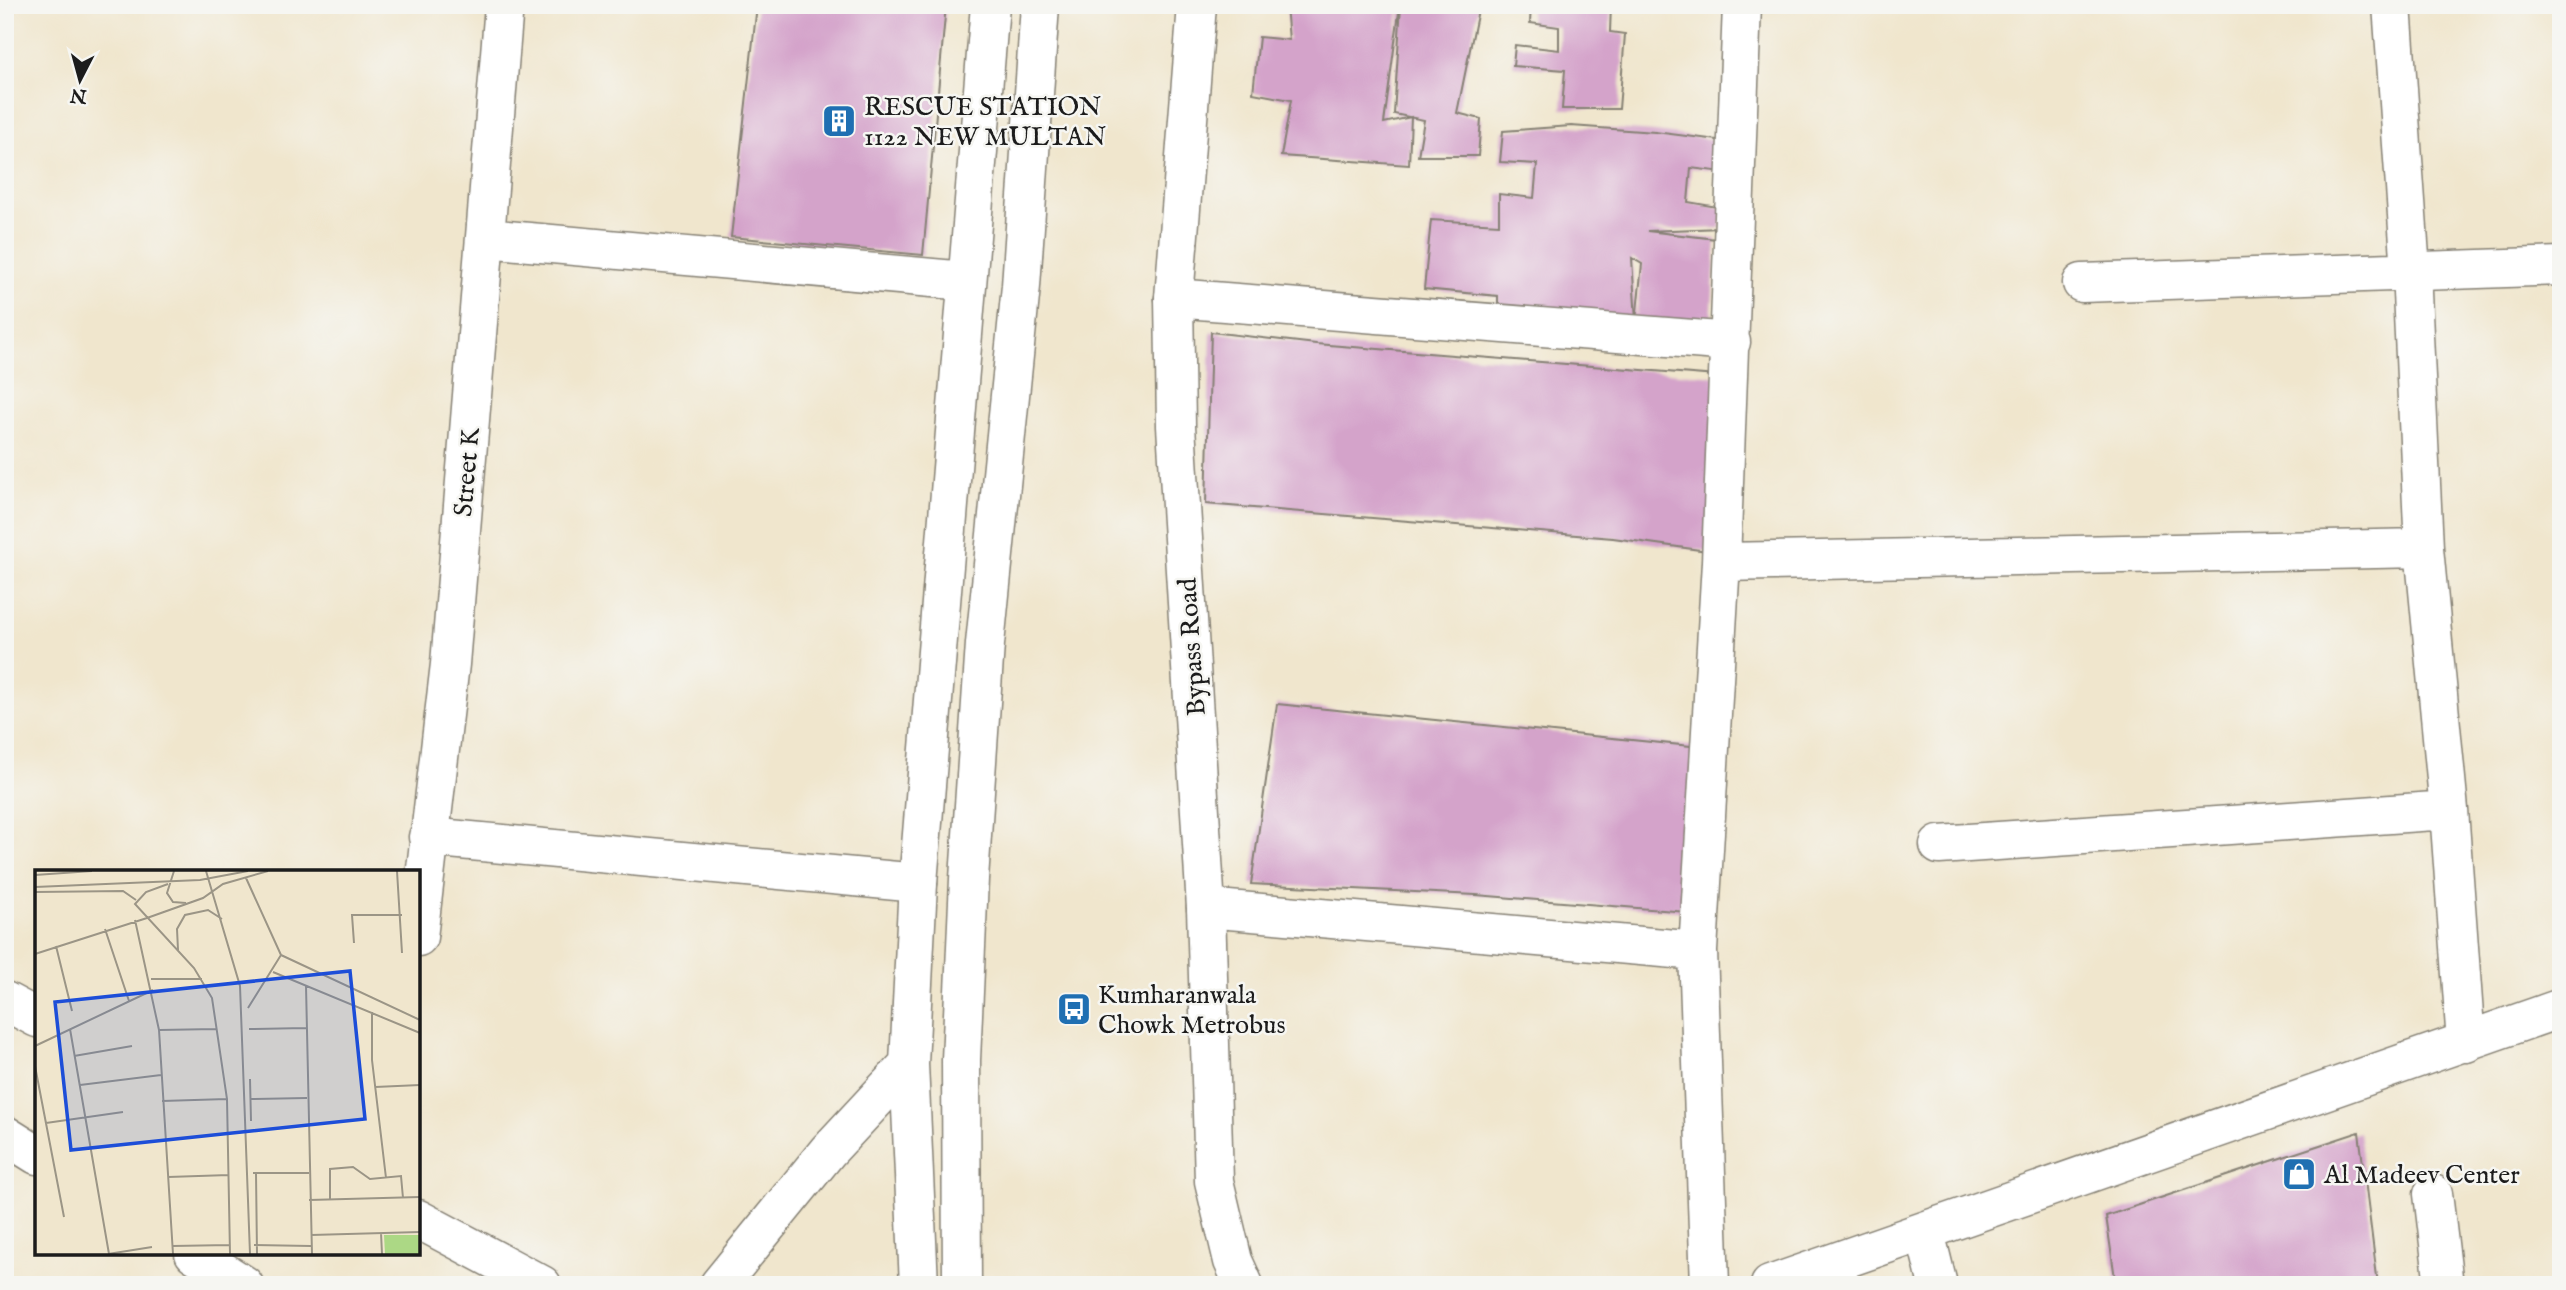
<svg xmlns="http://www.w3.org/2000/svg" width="2566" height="1290" font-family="'IM FELL English',serif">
  <rect width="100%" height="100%" fill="#f6f6f2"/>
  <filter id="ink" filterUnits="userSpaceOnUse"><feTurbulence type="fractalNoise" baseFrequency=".0143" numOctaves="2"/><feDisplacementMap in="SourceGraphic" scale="14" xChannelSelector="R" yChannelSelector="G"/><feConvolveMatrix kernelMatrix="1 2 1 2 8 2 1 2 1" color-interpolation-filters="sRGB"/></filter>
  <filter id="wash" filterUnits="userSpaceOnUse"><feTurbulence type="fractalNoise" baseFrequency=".00686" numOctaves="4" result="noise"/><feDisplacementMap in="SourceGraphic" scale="28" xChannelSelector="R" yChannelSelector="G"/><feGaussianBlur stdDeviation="1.57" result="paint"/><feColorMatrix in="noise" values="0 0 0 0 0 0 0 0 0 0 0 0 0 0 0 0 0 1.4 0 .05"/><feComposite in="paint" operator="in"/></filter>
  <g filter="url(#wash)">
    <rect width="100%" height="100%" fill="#f0e6cd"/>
    <g id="blocks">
      <path fill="#d4a3ca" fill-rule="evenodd" d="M757 5H946L923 255 731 237Z
        M1286 5H1400L1384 123 1411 117 1409 165 1281 156 1291 100 1253 93 1259 37 1289 40Z
        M1401 5H1479L1457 113 1481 119 1478 156H1418L1424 120 1394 114Z
        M1531 5H1611L1610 32 1625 34 1619 109H1562L1565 70 1513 66 1515 45 1559 50V27L1530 23Z
        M1571 126 1655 132 1726 141 1723 172 1691 168 1688 202 1723 208 1720 228 1647 231 1716 239 1711 325 1498 311V296L1424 289 1431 220 1499 224V194L1534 198 1537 164 1500 162 1503 131ZM1632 258 1642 264 1636 321Z
        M1211 332 1316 344 1729 377 1722 553 1613 538 1206 504Z
        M1277 704 1710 748 1687 912 1476 895 1251 884Z
        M2359 1132 2378 1285H2116L2106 1216Z"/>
    </g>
  </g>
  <g filter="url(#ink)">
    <use href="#blocks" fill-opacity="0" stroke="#868174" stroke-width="2"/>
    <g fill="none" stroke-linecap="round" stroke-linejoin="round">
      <g stroke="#868174" stroke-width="41">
        <path id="minor" d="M2392 5 2411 271 2424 548 2449 810 2466 1043
          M485 238 966 281
          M2082 283 2561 266
          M1174 298 1731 342
          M1721 562 2424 548
          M428 837 918 883
          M1939 845 2449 810
          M1206 908 1698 951
          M418 937 450 664 504 5
          M2433 1194 2444 1285
          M1925 1232 1938 1285
          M1710 1285 1698 951 1721 562 1742 5
          M1770 1285 2561 1008"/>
      </g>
      <g stroke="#868174" stroke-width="41">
        <path id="major" d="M1197 5 1174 298 1176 426 1206 908 1214 1181 1233 1261 1244 1285
          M5 1001 37 1018
          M5 1135 37 1155
          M418 1219 542 1285
          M194 1253 244 1285
          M719 1285 828 1151 909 1064
          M919 1285 909 1064 918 883 990 5
          M962 1285 961 1060 969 879 985 644 1021 286 1040 5"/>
      </g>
      <use href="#minor" stroke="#fff" stroke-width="38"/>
      <use href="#major" stroke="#fff" stroke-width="38"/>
    </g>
  </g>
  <defs>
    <g id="building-square" transform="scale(1.75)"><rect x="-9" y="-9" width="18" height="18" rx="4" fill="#1f6fb2" stroke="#f6f6f2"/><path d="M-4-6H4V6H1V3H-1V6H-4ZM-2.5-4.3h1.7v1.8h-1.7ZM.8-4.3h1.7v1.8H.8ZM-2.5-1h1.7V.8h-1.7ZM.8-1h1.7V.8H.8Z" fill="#fff"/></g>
    <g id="bus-square" transform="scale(1.75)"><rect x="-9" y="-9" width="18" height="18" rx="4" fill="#1f6fb2" stroke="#f6f6f2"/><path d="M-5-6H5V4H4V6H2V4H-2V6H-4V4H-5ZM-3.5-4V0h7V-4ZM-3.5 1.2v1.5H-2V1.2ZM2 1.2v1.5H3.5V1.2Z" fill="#fff"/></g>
    <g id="shop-square" transform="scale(1.75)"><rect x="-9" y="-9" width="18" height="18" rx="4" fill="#1f6fb2" stroke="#f6f6f2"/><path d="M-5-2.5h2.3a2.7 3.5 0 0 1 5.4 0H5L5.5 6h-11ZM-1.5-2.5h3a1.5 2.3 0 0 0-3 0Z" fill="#fff"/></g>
  </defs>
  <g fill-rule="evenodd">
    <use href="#building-square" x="839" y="121"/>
    <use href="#bus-square" x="1074" y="1009"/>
    <use href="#shop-square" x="2299" y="1174"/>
  </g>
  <g text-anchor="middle" stroke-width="5" stroke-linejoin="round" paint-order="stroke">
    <g font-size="26" fill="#1c1c1c" stroke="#f6f6f2" text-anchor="start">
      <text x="864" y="115">RESCUE STATION<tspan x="864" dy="30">1122 NEW MULTAN</tspan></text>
      <text x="1098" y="1003">Kumharanwala<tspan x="1098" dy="30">Chowk Metrobus</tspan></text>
      <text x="2324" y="1183">Al Madeev Center</text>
    </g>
    <g font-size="26" fill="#1c1c1c" stroke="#f6f6f2">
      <text transform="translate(466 472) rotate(-85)" y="9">Street K</text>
      <text transform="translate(1191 647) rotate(-94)" y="9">Bypass Road</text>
    </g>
  </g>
  <g transform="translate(35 870)">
    <rect width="385" height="385" fill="#f0e6cd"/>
    <path d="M349 365H385V384H350Z" fill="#acd885"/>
    <path fill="none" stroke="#9b9586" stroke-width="2" d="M139 1 132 23 138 32 151 33M171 1 205 116 215 384M362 1 367 83M0 5 57 1M211 8 246 85 213 138M133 14 111 22 100 34 159 98 177 128 192 229 195 384M0 17 165 10 213 1M0 22 88 21 101 30M112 48 168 28 188 14 233 1M100 50 124 160 138 384M70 59 94 131M319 73 317 45H367M21 76 37 141M143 80 142 59 150 45 173 40 187 49M0 84 112 48M246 85 385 150M238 102 385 163M116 109H167M271 116 277 384M337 142V190L351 308M35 159 74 384M214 159 271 158M124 160 181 159M0 176 118 120M39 186 97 176M0 196 29 347M215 209 216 251M45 215 126 205M340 217 385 215M216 229 272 228M127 231 192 229M11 253 88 242M218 303H274M221 303 222 384M133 307 194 305M295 329V299L318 297 335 309 366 306 368 328M274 330 385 327M346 363 347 384M276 365 385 362M219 375 276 376M137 376 195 375M73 384 117 377"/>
    <path fill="#1d4ed8" fill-opacity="0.15" stroke="#1d4ed8" stroke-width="3.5" d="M315 101 330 249 36 280 20 132Z"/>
    <rect width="385" height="385" fill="none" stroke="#1c1c1c" stroke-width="3.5"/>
  </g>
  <rect width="2566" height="1290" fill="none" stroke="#f6f6f2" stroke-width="28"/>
  <g transform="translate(80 80) rotate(186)" stroke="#f6f6f2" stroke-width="5" paint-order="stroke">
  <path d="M0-5L12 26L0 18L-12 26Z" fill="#1c1c1c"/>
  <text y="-10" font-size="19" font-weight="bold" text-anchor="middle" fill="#1c1c1c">N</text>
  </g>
</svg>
